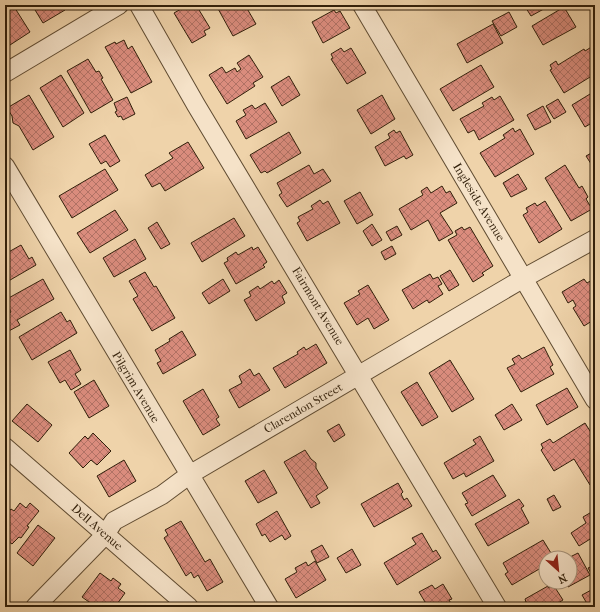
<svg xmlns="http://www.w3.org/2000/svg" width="600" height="612" font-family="'IM FELL French Canon',serif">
  <defs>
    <pattern id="building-cross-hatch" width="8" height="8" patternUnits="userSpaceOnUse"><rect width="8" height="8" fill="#da8c7d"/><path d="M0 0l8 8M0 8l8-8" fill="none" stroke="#b17265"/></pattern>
  </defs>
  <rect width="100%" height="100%" fill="#efd3aa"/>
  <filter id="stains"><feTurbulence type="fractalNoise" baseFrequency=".005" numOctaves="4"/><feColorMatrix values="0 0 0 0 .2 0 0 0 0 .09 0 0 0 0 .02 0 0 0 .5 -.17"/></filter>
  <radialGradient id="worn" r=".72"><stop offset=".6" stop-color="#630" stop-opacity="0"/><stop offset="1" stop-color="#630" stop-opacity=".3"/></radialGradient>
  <path fill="url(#building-cross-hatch)" stroke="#311f0a" d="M5 5H13L30 32 10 45 5 37Z
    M32 5H61L65 10 43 23Z
    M188 5H196L210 28 204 31 206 35 192 43 174 13Z
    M216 5H245L256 24 233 36Z
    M524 5H551L531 16Z
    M564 7 576 27 543 45 532 26Z
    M334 10 336 13 340 11 350 28 323 43 312 22Z
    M509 12 517 27 501 36 492 21Z
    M493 24 503 43 467 63 457 44Z
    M124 40 128 49 132 46 152 82 131 93 105 47 115 42 116 44Z
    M593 46 595 49V70L593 71 595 74 564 93 550 70 552 69 550 65 556 61 558 65 584 49 585 51Z
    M341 48 344 52 351 48 366 73 347 84 331 59 333 58 331 54Z
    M249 55 263 77 253 83 255 86 227 104 209 75 222 67 226 73 235 68 237 72 241 69 237 63Z
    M88 59 96 72 99 71 103 78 101 79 113 100 91 113 67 71Z
    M481 65 494 87 453 111 440 89Z
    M61 75 84 113 63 127 40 88Z
    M289 76 300 95 282 106 271 87Z
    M595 91V121L585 127 572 105Z
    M29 95 54 137 33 150 19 126 13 123 12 116 7 108Z
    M382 95 395 119 371 134 357 110Z
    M500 96 514 120 479 140 474 130 468 133 460 119 484 106 482 103 492 97 494 100Z
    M127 97 135 114 123 120 121 116 118 117 115 112 117 111 114 103Z
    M558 99 566 112 554 119 546 106Z
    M265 103 277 122 246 139 236 121 246 115 243 110 252 105 255 109Z
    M543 106 551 122 535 130 527 115Z
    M513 128 515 132 520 129 534 154 495 177 480 153 505 138 503 135Z
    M394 130 396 133 400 131 413 155 406 159 404 156 385 166 375 147 390 138 388 134Z
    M289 132 301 153 267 173 265 171 261 173 250 155Z
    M105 135 120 161 110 167 106 161 101 164 89 144Z
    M188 142 204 168 165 191 160 183 152 187 145 175 173 158 169 153Z
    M595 151V170L586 156Z
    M309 165 314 174 323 169 331 181 287 207 279 195 282 193 277 183Z
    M565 165 579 188 582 186 588 197 586 199 592 209 571 221 545 178Z
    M105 169 118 190 72 218 59 196Z
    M518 174 527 189 511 197 503 183Z
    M442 186 446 193 450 191 457 203 440 213 453 233 439 241 428 220 411 230 399 209 423 195 421 191 427 187 431 193Z
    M360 192 373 215 357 224 344 201Z
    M320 200 323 204 328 201 340 223 307 241 297 223 300 221 298 217 313 209 311 206Z
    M545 201 562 229 539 243 523 215 528 212 526 208 535 203 537 206Z
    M115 210 128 230 90 253 77 233Z
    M234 218 245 236 202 262 191 243Z
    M157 222 170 244 161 249 148 228Z
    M372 224 382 240 372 246 363 231Z
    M397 226 402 235 391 241 386 232Z
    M462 227 464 230 470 227 493 266 482 273 484 275 473 282 448 240 457 235 455 231Z
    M135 239 146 259 114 277 103 258Z
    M21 245 29 259 32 257 36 265 5 283V254Z
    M392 246 396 254 385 260 381 252Z
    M252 247 253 250 258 247 267 262 263 265 265 267 236 284 224 263 228 261 227 258 236 252 238 255Z
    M450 270 459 285 449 291 440 276Z
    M145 272 154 287 156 286 175 318 152 331 133 299 138 296 129 281Z
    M430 274 433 279 438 277 442 284 438 286 443 294 429 303 427 300 413 309 402 290Z
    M595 278V319L584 326 573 308 576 306 573 300 568 303 562 292 584 279 587 283Z
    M43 279 54 299 17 320 20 325 5 333V316L11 312 5 300Z
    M223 279 230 291 209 304 202 293Z
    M279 280 287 293 282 296 285 303 256 321 244 300 251 296 249 292 258 286 260 289 272 281 274 284Z
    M368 285 389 320 374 329 368 318 357 325 344 303 360 294 358 291Z
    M61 312 67 322 70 320 77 333 32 360 19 337Z
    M182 331 196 355 163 374 157 363 161 361 155 350 170 341 169 339Z
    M316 344 327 363 285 388 273 368 298 354 297 352 304 347 306 350Z
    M544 347 553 365 550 367 554 374 521 392 507 368 515 364 512 359 519 355 522 359Z
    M70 350 81 370 75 374 81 384 71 390 65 380 60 383 48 362Z
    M450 360 474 399 452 412 429 373Z
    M250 369 254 376 259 373 270 390 239 408 229 390 242 383 239 376Z
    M94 380 109 406 89 418 74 392Z
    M417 382 438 417 422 426 401 392Z
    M567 388 578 407 547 425 536 405Z
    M203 389 219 417 216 419 220 425 203 435 183 401Z
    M27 404 52 425 38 442 12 421Z
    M512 404 522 420 504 430 495 415Z
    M585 423 595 439V446L592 448 595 453V482L590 485 574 459 554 471 541 450 543 448 541 444 550 439 553 443Z
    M339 424 345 435 334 442 327 431Z
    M93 433 111 451 97 465 91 460 83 468 69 453 85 436 88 439Z
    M480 436 494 461 466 477 464 473 453 479 444 463 476 444 473 440Z
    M305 450 311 459 316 463V468L328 488 316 496 320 503 311 508 284 462Z
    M124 460 136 481 109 497 97 476Z
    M264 470 277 493 258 503 245 481Z
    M493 475 506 496 472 516 465 504 468 503 462 493Z
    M398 483 403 492 401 494 404 500 407 498 412 506 374 527 361 504Z
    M554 495 561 507 553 511 547 499Z
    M519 499 524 506 521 508 529 523 488 546 475 524Z
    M20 503 26 508 30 503 39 511 27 526 29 527 21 538 19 537 12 544 5 539V516L11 509 14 511Z
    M595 510V536L579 546 571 533 586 523 583 517Z
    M277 511 291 536 285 540 282 535 270 542 265 534 262 536 256 524Z
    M181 521 205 562 210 559 223 582 207 591 198 575 194 578 191 572 186 576 164 538 168 535 165 530Z
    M38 525 55 538 33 566 17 553Z
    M422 533 433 552 436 550 441 558 397 585 384 563 416 544 412 538Z
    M543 540 554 558H546V565L512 585 505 574 508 572 503 563Z
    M322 545 329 557 317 563 311 551Z
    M352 549 361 565 346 573 337 558Z
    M578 553 590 575 568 587 565 582H570V558H568Z
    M315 561 326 580 296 598 285 579 297 572 295 568 306 562 308 566Z
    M595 565V580L588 568Z
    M100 573 111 581 113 578 121 584 118 588 125 593 115 607H96L82 597Z
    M443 584 452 599 449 600 453 607H428L419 592 432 585 435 589Z
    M548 586 549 588 554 586 563 600 558 603 560 606 558 607H524L522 603 526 602 525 599Z
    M595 588V606L589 607 582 595Z"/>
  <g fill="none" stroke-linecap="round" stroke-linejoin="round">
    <g stroke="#604c32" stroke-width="20">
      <path id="street" d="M139 5 196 105 497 607
        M362 5 595 400
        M5 73 119 5
        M5 166 269 607
        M5 447 189 607
        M35 607 105 535 114 521 162 495 189 475 524 278 595 239"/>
    </g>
    <use href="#street" stroke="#f5e2c8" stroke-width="18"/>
  </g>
  <g text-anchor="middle" stroke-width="3" stroke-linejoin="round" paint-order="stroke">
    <g font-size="12" fill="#311f0a" stroke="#f5e2c8">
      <text transform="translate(479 202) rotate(59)" y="4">Ingleside Avenue</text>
      <text transform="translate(318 306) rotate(59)" y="4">Fairmont Avenue</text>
      <text transform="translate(136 387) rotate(59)" y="4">Pilgrim Avenue</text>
      <text transform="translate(303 408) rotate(-30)" y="4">Clarendon Street</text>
      <text transform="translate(97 527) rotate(41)" y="4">Dell Avenue</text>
    </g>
  </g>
  <rect width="600" height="612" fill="none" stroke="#efd3aa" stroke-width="20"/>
  <rect x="6" y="6" width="588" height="600" fill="none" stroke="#311f0a" stroke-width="2"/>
  <rect x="10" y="10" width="580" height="592" fill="none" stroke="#311f0a"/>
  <g transform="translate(558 570) rotate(153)"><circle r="19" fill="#f5e2c8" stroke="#a7947c"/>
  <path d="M0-3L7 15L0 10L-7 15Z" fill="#8f2418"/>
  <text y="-6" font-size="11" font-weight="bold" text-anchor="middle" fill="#311f0a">N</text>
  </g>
  <rect width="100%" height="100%" filter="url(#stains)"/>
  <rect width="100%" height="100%" fill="url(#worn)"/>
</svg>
